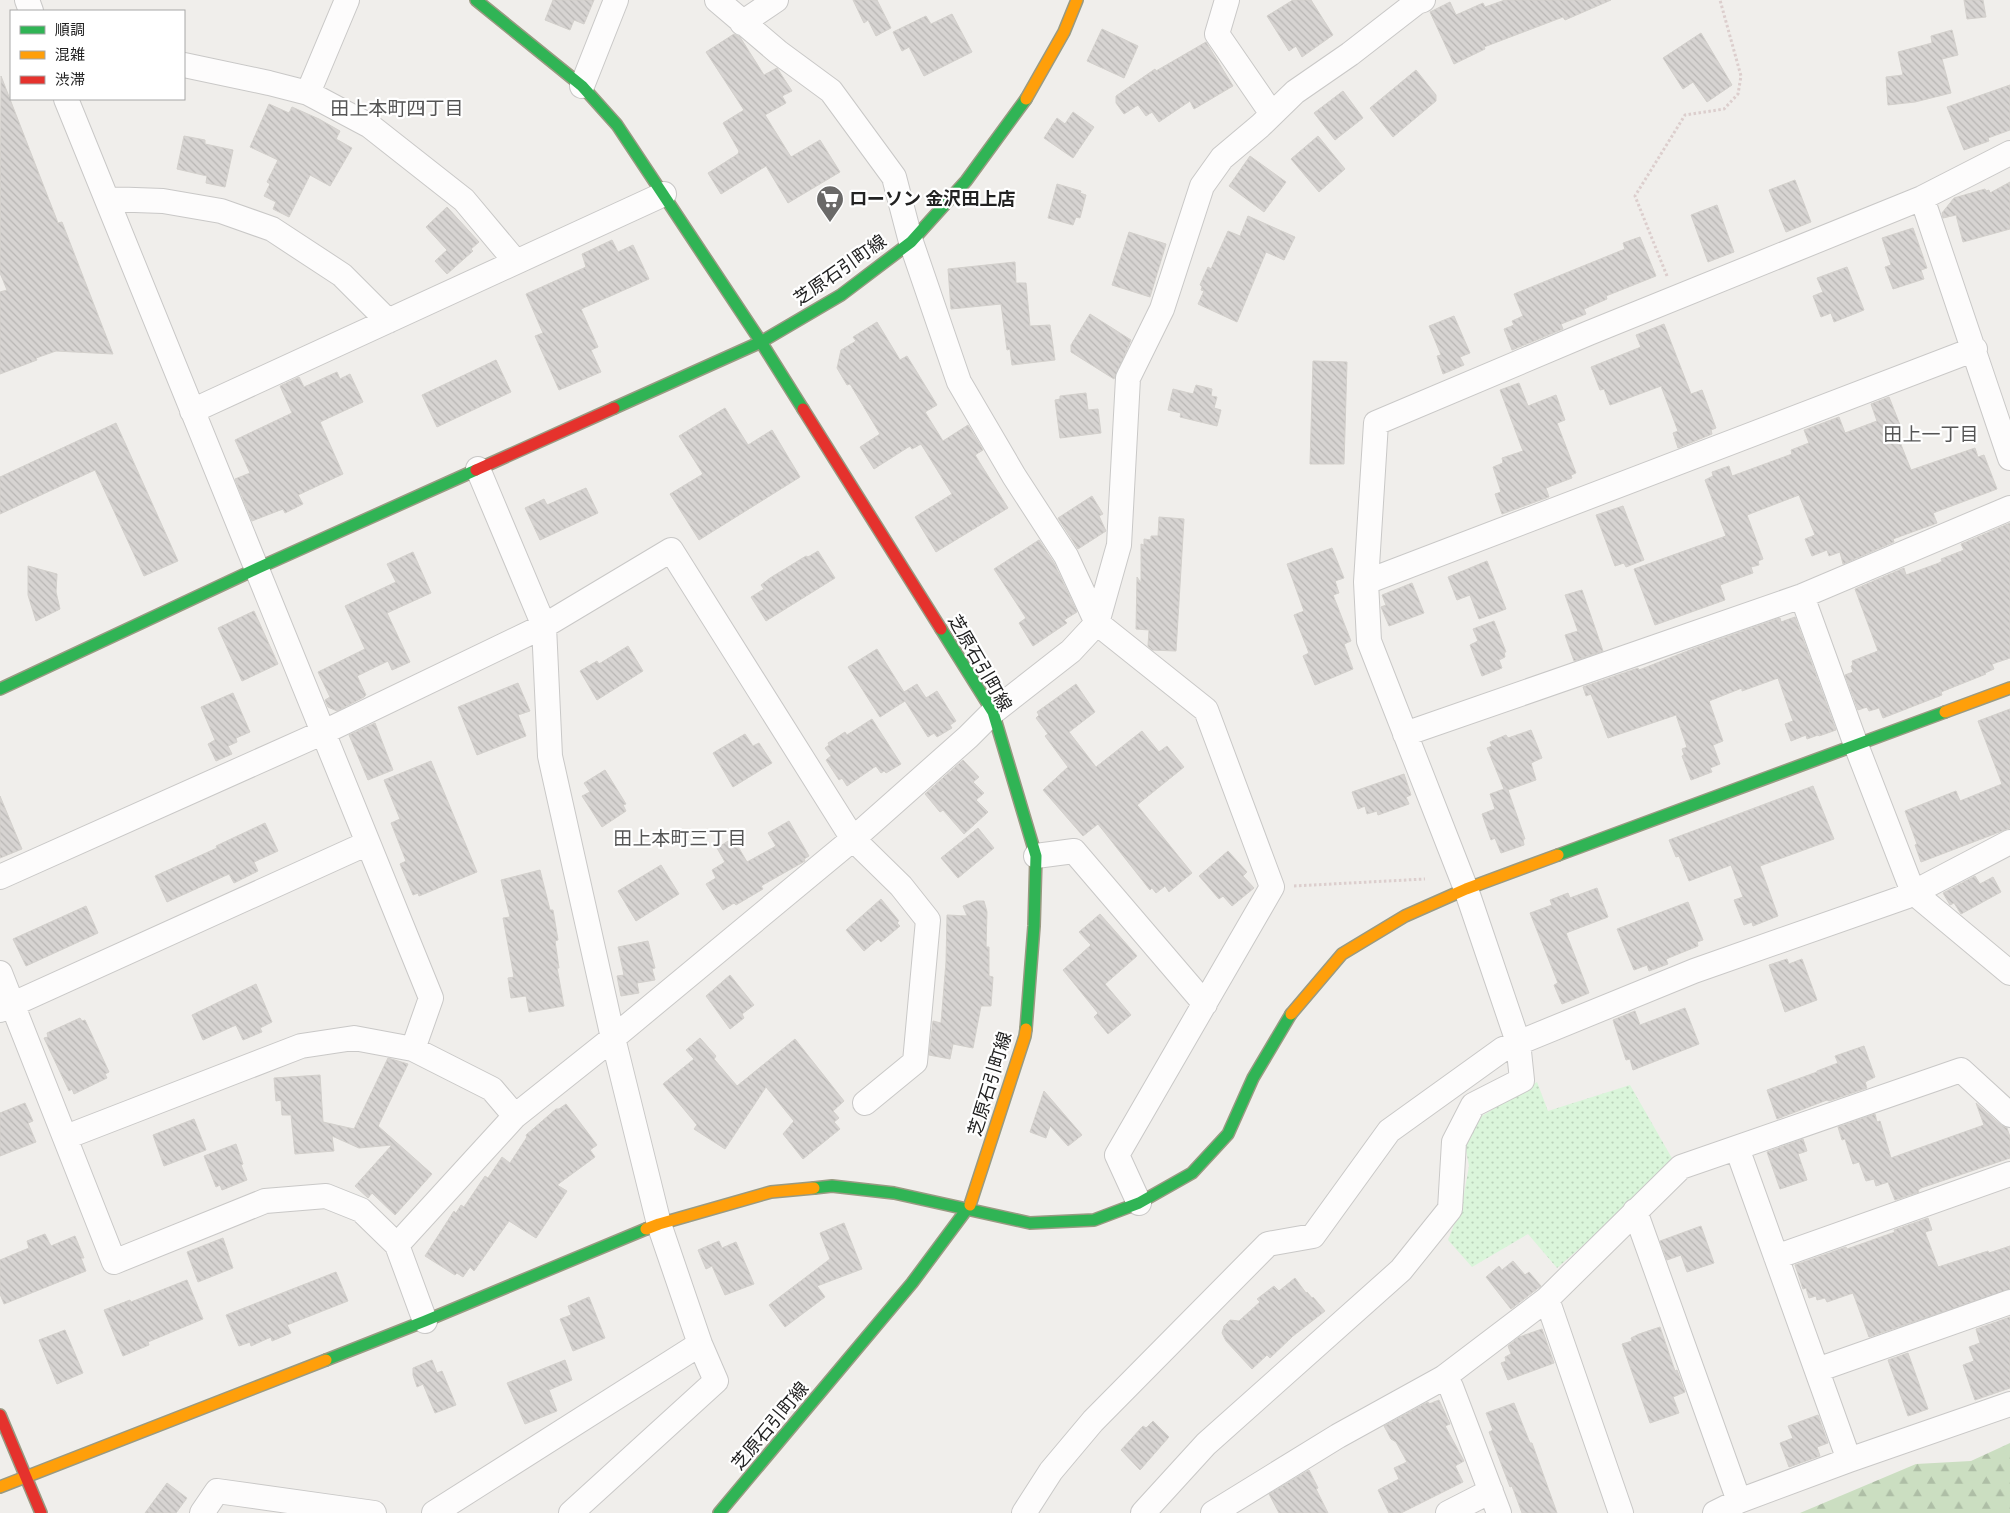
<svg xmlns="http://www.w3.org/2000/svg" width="2010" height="1513" font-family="Ubuntu,'Noto Sans JP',sans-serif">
  <defs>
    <pattern id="forest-firs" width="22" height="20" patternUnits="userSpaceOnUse" patternTransform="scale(1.25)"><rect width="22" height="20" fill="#cbdec1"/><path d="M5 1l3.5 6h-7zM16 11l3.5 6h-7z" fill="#aebea6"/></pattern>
    <pattern id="park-dots" width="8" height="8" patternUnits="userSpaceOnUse" patternTransform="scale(1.25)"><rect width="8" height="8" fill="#daf5da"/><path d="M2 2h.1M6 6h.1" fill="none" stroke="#bbd2bb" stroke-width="1.8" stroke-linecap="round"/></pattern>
    <pattern id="building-back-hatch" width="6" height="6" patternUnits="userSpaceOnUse" patternTransform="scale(1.25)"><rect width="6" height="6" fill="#d7d4d2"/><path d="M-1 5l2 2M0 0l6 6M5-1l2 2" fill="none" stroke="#b8b6b4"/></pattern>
  </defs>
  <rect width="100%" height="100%" fill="#f0eeeb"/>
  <path fill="url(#forest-firs)" d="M2010 1443V1513H1800L1916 1464 1971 1461Z"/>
  <path fill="url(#park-dots)" d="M1537 1082 1548 1111 1630 1085 1673 1160 1626 1208 1557 1268 1528 1234 1472 1267 1448 1240 1462 1205 1469 1166 1465 1145 1477 1119Z"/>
  <path fill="url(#building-back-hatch)" stroke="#d3d0cc" d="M553 0H594L584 24 574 20 570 30 545 20Z
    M853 0H877L891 28 876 36 868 20 864 23Z
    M1293 0H1311L1333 35 1302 57 1296 46 1289 51 1267 16Z
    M1505 0H1611L1565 20 1563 17 1484 47 1485 49 1454 64 1430 12 1450 2 1456 15 1483 3 1485 7Z
    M1964 0H1983L1986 17 1967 19Z
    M952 14 972 52 924 76 909 47 902 51 893 32 926 16 931 24Z
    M1102 29 1138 46 1124 78 1087 61Z
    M1952 30 1958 55 1942 59 1951 93 1915 102 1888 105 1886 77 1903 75 1898 52 1932 43 1931 36Z
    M1701 33 1732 85 1707 102 1693 82 1683 89 1663 58Z
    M734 34 740 37 764 75 777 68 792 91 782 96 786 103 765 115 791 157 820 140 840 172 788 203 766 166 721 194 708 173 738 154 739 151 723 123 744 110 706 52Z
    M1206 42 1233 86 1194 109 1190 101 1159 122 1152 112 1146 116 1138 105 1124 114 1116 103V96L1155 69 1156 71Z
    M1416 70 1436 95V101L1393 137 1370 108Z
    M1 76 58 223 62 222 113 354 56 351 36 358 37 360 0 374V292L7 290 0 273Z
    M2010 85V130L1988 138 1989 141 1964 150 1947 107Z
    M1343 91 1363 118 1335 140 1314 113Z
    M269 104 289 113 292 107 319 119 340 131 336 139 352 148 330 186 310 175 289 217 273 209 276 202 264 196 270 184 267 182 278 160 250 147Z
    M1073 112 1094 127 1073 158 1044 138 1057 118 1065 124Z
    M184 136 205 140V144L233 150 225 187 206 183 207 176 177 169Z
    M1318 136 1345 169 1319 192 1291 159Z
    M1250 156 1286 182 1264 212 1229 186Z
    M1795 180 1811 222 1786 232 1769 190Z
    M2010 182V229L1963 242 1956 215 1943 218 1942 213 1954 198 1985 189 1986 191 1989 190 1990 193Z
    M1057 184 1081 191 1080 193 1086 195 1080 218 1076 217 1073 225 1048 218Z
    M1717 205 1734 252 1708 262 1691 215Z
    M447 207 479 242 471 249 473 251 447 274 435 261 447 250 426 227Z
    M1248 216 1295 237 1284 260 1266 252 1237 322 1198 304 1204 291 1201 290 1202 287 1200 285 1208 267 1211 269 1228 231 1240 236Z
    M1913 228 1927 268 1921 270 1924 279 1893 289 1885 267 1891 265 1882 238Z
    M1129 232 1166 244 1150 297 1112 285Z
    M1640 237 1656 276 1606 296 1607 299 1584 309 1586 314 1561 324 1563 329 1512 350 1504 329 1514 325 1512 321 1523 316 1514 294 1625 249 1623 243Z
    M612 240 618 252 633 245 649 279 581 309 598 347 591 350 601 372 559 390 535 336 543 333 526 294 586 267 582 254Z
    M1015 262 1016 283H1026L1030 326 1050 325 1055 360 1012 365 1010 349 1007 350 1001 304 951 309 948 269Z
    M1847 267 1864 310 1834 322 1831 313 1821 317 1813 296 1823 292 1817 278Z
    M1090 314 1131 340 1114 379 1071 352V345Z
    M1454 316 1470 353 1460 357 1464 365 1443 374 1437 356 1441 355 1429 326Z
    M877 322 900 360 907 356 937 405 925 412 943 441 968 425 983 450 975 455 1008 508 936 552 915 517 952 494 921 444 912 449 910 446 874 469 860 447 880 434 850 384 847 385 837 368 841 350 856 341 853 337Z
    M1664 324 1691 394 1702 390 1716 428 1711 430 1712 434 1678 448 1673 433 1678 431 1661 386 1610 405 1604 389 1600 390 1591 367 1641 347 1636 335Z
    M496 360 511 392 437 427 422 395Z
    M1313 361 1347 362 1344 464H1310Z
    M337 372 340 379 350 374 363 402 320 422 343 474 298 495 303 504 285 513 283 509 252 521 235 479 250 473 235 440 292 413 280 386 299 377 304 387Z
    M1519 383 1528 406 1556 395 1565 420 1557 423 1576 473 1571 475 1572 478 1546 488 1549 497 1502 514 1495 494 1501 492 1493 467 1503 463 1502 458 1523 451 1500 390Z
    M1196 385 1212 389 1211 396 1217 397 1214 408 1221 410 1217 426 1180 417 1181 413 1168 410 1173 389 1193 394Z
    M1086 393 1088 410 1098 409 1101 433 1060 438 1055 400 1060 399V396Z
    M1889 397 1902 430 1896 432 1911 470 1975 448 1978 457 1984 455 1997 489 1933 513 1937 523 1893 539 1894 542 1843 564 1840 552 1829 556 1827 550 1812 556 1805 539 1815 535 1799 495 1747 515 1763 559 1758 561 1759 565 1751 567 1753 573 1720 585 1725 600 1655 625 1634 569 1726 536 1705 480 1713 476 1712 472 1729 466 1732 476 1792 454 1791 450 1809 443 1804 430 1839 417 1845 433 1877 421 1871 404Z
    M725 408 748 445 772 430 800 477 699 540 670 494 703 474 679 436Z
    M116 423 178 561 144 576 95 470 0 514V477Z
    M586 488 598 513 540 540 525 508 544 499 547 505Z
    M1092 496 1103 514 1099 516 1106 531 1078 549 1058 518Z
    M1623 506 1644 560 1626 567 1624 563 1615 566 1596 515Z
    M1159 517 1184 519 1176 651 1152 650 1148 646 1149 630 1136 629 1137 577 1141 583V544L1144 545V539L1151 540V536H1158Z
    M2010 523V658L1992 664 1994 669 1985 673 1986 674 1941 692 1942 695 1883 718 1879 708 1869 711 1867 707 1858 710 1845 675 1853 672 1851 666 1853 665 1852 661 1878 651 1855 589 1904 568 1906 575 1939 563 1942 561 1941 559 1964 550 1961 544Z
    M1039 540 1054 563 1077 612 1064 620 1067 623 1033 646 1019 623 1026 618 994 569Z
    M1332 548 1344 578 1335 581 1339 593 1333 595 1351 641 1344 644 1353 669 1315 685 1303 656 1309 653 1294 615 1304 611 1287 564Z
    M818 551 835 578 766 621 751 597 764 589 761 585 770 578 806 556 808 557Z
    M413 552 431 593 387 613 410 662 392 670 388 661 357 676 366 695 364 697 337 711 328 707 325 700 330 697 318 672 365 649 345 606 396 582 387 564Z
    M1487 561 1506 609 1479 619 1470 595 1457 600 1448 577Z
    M28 566 57 574 56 592 60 609 36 621 28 595Z
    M1412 583 1424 613 1389 626 1381 607 1386 605 1382 595Z
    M1582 590 1603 651 1574 661 1565 635 1578 631 1565 595Z
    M254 611 278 664 242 681 218 628Z
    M1795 617 1836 730 1819 736 1818 735 1807 739 1806 735 1791 741 1785 724 1793 721 1778 678 1742 691V688L1709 701 1723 741 1713 745 1720 764 1710 768 1712 772 1691 780 1682 756 1684 755 1682 749 1687 747 1676 715 1608 738 1591 694 1586 696 1583 687 1638 668 1639 670 1695 648 1780 618 1781 622Z
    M1494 621 1506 652H1504L1505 657 1499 660 1502 668 1482 676 1470 645 1478 641 1473 629Z
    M628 646 643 671 597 700 580 671 597 661 599 664Z
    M877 649 904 692 917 684 926 698 937 691 956 721 950 725 952 728 937 737 934 733 928 737 905 701 880 717 848 667Z
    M518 683 530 711 518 715 526 736 477 755 458 707Z
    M1076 684 1095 712 1069 732 1096 767 1142 731 1159 752 1167 746 1184 767 1137 805 1192 873 1169 892 1165 886 1156 893 1152 888 1150 890 1098 824 1083 836 1043 790 1068 767 1045 736 1048 734 1036 718 1039 715 1037 712Z
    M233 693 250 732 236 738 237 742 228 746 232 754 216 761 208 744 215 740 201 707Z
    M2010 709V828L1921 862 1915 845 1917 844 1905 811 1956 791 1960 801 2002 784 1978 721Z
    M872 719 901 764 886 773 884 771 881 773 876 766 847 786 842 778 839 780 826 760 831 756 825 748 829 745 828 743 845 732 847 735Z
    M375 723 393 770 368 780 349 735Z
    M1531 730 1542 758 1531 763 1536 780 1508 790 1525 839H1523L1524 845 1501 853 1495 838 1491 840 1482 814 1495 809 1490 794 1504 789 1487 748 1492 746 1490 742 1506 735 1508 738Z
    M745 734 753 746 759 743 772 763 733 787 713 753Z
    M963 760 979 777 973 782 984 793 976 800 988 812 964 834 943 810 940 812 925 794Z
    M431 761 477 872 419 896 418 893 413 895 400 864 406 861 391 823 400 819 384 780Z
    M605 770 626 804 623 805 626 811 602 827 582 796 590 792 584 783Z
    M1404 774 1411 795 1406 797 1409 804 1378 815 1377 811 1367 814 1365 806 1358 809 1352 792Z
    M1813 786 1834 839 1760 866 1778 916 1753 926 1752 922 1744 925 1734 900 1743 897 1731 865 1689 881 1679 856 1676 857 1669 840Z
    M0 796 22 849 0 858Z
    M789 821 809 856 804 859 805 861 761 886 763 889 736 905 734 903 723 910 706 884 716 878 712 870 725 862 717 848 733 838 747 862 776 846 768 833Z
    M265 823 278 851 254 862 258 871 234 883 229 874 167 902 155 876 217 848 216 846Z
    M978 828 994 848 958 878 941 858Z
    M1228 851 1247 872 1243 876 1254 888 1232 906 1223 896 1219 899 1199 876Z
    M661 865 679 894 636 921 618 891Z
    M540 870 550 910H553L558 940 555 941 559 968H557L564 1006 529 1012 526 996 511 998 508 978 514 977 503 918 510 917 501 880Z
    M1975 876 1980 884 1993 877 2001 892 1961 914 1954 903 1950 905 1943 893Z
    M1597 888 1608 917 1566 933 1589 993 1562 1004 1554 985 1558 983 1530 913 1552 905 1550 900 1568 893 1570 898Z
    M881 899 899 921 897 923 900 926 881 942 878 939 864 951 846 930Z
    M976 901H984L987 912 986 947H989V976L993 977 991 1006H981L973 1048 953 1044 950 1059 929 1055 933 1021 941 1023 946 962 947 915 967 916 963 906Z
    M1688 902 1703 940 1697 942 1698 946 1666 959 1668 964 1649 971 1647 965 1634 970 1617 929Z
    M86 906 98 933 26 966 13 939Z
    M1100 914 1137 956 1105 984 1131 1015 1108 1034 1094 1017 1098 1013 1063 970 1091 945 1079 932Z
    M648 941 655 968 652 969 655 980 637 983 639 993 621 996 617 976 624 975 618 947Z
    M1787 959 1789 964 1802 959 1817 1000 1785 1012 1769 965Z
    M730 975 754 1005 742 1014 744 1018 730 1029 706 996Z
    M256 984 272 1022 260 1028 262 1032 243 1040 236 1025 203 1040 192 1015Z
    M1685 1008 1699 1044 1633 1070 1630 1059 1626 1060 1613 1020 1635 1011 1640 1025Z
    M80 1018 82 1021 85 1020 109 1072 105 1074 107 1078 74 1094 72 1089 69 1091 44 1038 48 1037 47 1033Z
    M700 1038 716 1056 714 1059 737 1086 795 1039 844 1101 833 1111 839 1118 834 1122 840 1129 803 1159 783 1134 794 1121 766 1087 725 1149 694 1129 697 1125 663 1084 694 1059 686 1050Z
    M1864 1046 1875 1077 1865 1082 1867 1088 1829 1101 1827 1100 1777 1119 1767 1090 1817 1072V1071L1838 1063 1835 1056Z
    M388 1058 408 1064 378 1126 432 1174 395 1215 372 1193 368 1198 355 1186 392 1145 359 1148 332 1136 334 1151 295 1154 291 1115H282L281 1100 276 1101 274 1078 320 1075 323 1122 354 1129Z
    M1044 1091 1082 1135 1068 1146 1050 1126 1046 1138 1030 1132Z
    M25 1103 33 1121 28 1123 36 1142 0 1156V1113Z
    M1976 1103 2001 1125 2007 1128 2010 1137V1158L1921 1188 1918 1190 1919 1192 1895 1200 1888 1182 1876 1186 1874 1179 1866 1181 1859 1162 1853 1164 1845 1139 1842 1140 1838 1127 1875 1114 1877 1122 1880 1121 1891 1158 1984 1125Z
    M566 1104 597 1145 590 1150 595 1157 557 1185 567 1191 536 1238 509 1221 474 1271 470 1267 463 1277 457 1273 455 1275 425 1256 454 1211 456 1213 461 1205 464 1207 485 1176 488 1178 502 1157 510 1163 527 1137 526 1135 556 1109H559Z
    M194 1119 206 1150 164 1166 153 1135Z
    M1803 1139 1807 1151 1798 1154 1807 1180 1780 1189 1767 1152Z
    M236 1144 243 1164 241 1165 247 1180 222 1190 220 1185 216 1187 204 1156Z
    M1928 1218 1932 1230 1925 1232 1938 1267 1988 1251 1989 1253 2010 1246V1289L1869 1337 1853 1293 1827 1302 1825 1298 1817 1300 1816 1296 1809 1298 1806 1288 1803 1289 1795 1265 1846 1247 1847 1249 1895 1232 1894 1230Z
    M844 1223 862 1269 817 1286 825 1297 785 1327 769 1305 830 1259 820 1233Z
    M1701 1226 1714 1263 1687 1272 1681 1255 1667 1260 1660 1241Z
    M45 1234 51 1246 75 1236 84 1258H81L86 1271 4 1304 0 1294V1260L29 1248 27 1241Z
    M223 1238 233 1268 198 1282 187 1252Z
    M719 1241 722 1248 736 1242 754 1284 725 1295 712 1266 706 1269 698 1250Z
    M1513 1261 1525 1275 1529 1272 1541 1286 1511 1309 1486 1277 1499 1266 1502 1270Z
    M336 1272 348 1301 287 1325 291 1333 272 1341 271 1337 251 1346 250 1342 239 1346 226 1315Z
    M1295 1278 1306 1293 1307 1292 1312 1298 1313 1297 1325 1311 1293 1336 1270 1358 1267 1355 1252 1369 1226 1341 1222 1333 1224 1326 1230 1320 1239 1321 1260 1302 1257 1299 1274 1286 1279 1291Z
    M187 1280 203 1319 148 1342 149 1345 123 1356 104 1310 130 1300 131 1302Z
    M589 1297 605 1338 573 1351 560 1319 571 1315 568 1306Z
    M2010 1317V1388L1975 1400 1963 1365 1974 1361 1969 1347 1980 1343 1976 1329Z
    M1660 1327 1675 1371 1677 1370 1685 1392 1673 1397 1679 1413 1650 1423 1622 1344 1632 1341 1631 1338 1639 1334Z
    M1542 1329 1554 1363 1508 1380 1501 1363 1506 1361 1505 1357 1511 1354 1508 1346 1519 1337Z
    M65 1330 83 1373 57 1384 39 1340Z
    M1908 1353 1928 1409 1908 1416 1888 1360Z
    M432 1360 437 1373 442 1371 456 1405 435 1413 423 1384 417 1387 413 1375V1368Z
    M565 1360 572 1380 549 1390 557 1411 525 1424 507 1383Z
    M1439 1400 1450 1424 1445 1426 1464 1461 1455 1466 1463 1482 1401 1513H1389L1378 1490 1399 1479 1394 1468 1407 1462 1396 1442 1391 1439 1384 1426 1428 1402 1429 1404Z
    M1514 1403 1530 1443H1532L1557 1513H1522L1512 1486 1510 1487 1489 1432 1493 1430 1486 1413Z
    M1818 1415 1828 1443 1817 1447 1820 1456 1789 1467 1780 1443 1793 1438 1788 1426Z
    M1153 1421 1169 1437 1140 1470 1121 1450 1143 1426 1146 1428Z
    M1309 1470 1318 1488 1316 1489 1328 1513H1279L1269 1494Z
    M167 1483 187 1498 176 1513H145Z"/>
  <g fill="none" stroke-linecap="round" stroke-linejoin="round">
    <g stroke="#c9c8c7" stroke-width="26">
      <path id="street" d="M27 0 31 11
        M717 0 778 52 831 91 894 177 911 242 959 382 1014 476 1066 556 1097 623 1206 710 1272 887 1117 1155 1139 1203
        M1227 0 1217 34 1272 114
        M742 23 776 0
        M184 65 269 83 308 93 370 126 464 200 516 262
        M582 86 616 0
        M308 93 347 0
        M66 99 431 998 413 1049
        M1922 198 2010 458
        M107 199 163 201 221 211 272 229 342 275 388 321
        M192 411 664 194
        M478 469 544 626 550 756 613 1038 659 1224 700 1344 716 1381 571 1513
        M1366 582 1975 349
        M1802 596 1856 745 1913 892 2010 973
        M1405 734 1802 596 2010 508
        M1036 856 1074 851 1205 1004
        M0 877 324 732 544 626 671 550 853 839 901 886 928 920 915 1062 865 1103
        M0 973 114 1262 265 1201 326 1196 361 1210 397 1245 425 1321
        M0 1010 368 843
        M66 1137 301 1046 354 1038 413 1049 492 1089 515 1116
        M1737 1148 1849 1460
        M1635 1211 1739 1501
        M397 1245 515 1116 613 1038 853 839 968 737 993 712 1071 651 1097 623 1119 545 1128 378 1162 309 1202 186 1222 158 1260 126 1295 92 1350 54 1417 2 1423 0
        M1776 1257 2010 1174
        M1547 1299 1621 1513
        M1817 1370 2010 1302
        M1443 1378 1451 1387 1499 1513
        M202 1513 217 1491 374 1513
        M434 1513 700 1344
        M1024 1513 1051 1471 1093 1421 1268 1244 1313 1236 1389 1131 1503 1049 1694 971 1905 897 2010 842
        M1143 1513 1206 1444 1401 1270 1450 1209 1454 1142 1473 1105 1522 1080 1518 1042 1466 889 1369 641 1366 582 1376 423 1589 333 1922 198 2010 153
        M1213 1513 1338 1436 1443 1378 1547 1299 1681 1167 1961 1070 2010 1115
        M1448 1513 1491 1491
        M1715 1513 1739 1501 1849 1460 2010 1404"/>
    </g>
    <g stroke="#999a82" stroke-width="14">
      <path id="fast" d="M476 0 582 86 617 125 761 342 803 409
        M614 408 761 342 841 295 911 242 966 181 1026 99
        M941 629 993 712 1036 856 1034 926 1026 1029
        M0 689 258 568 476 470
        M1558 855 1945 712
        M814 1188 832 1186 894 1193 1030 1223 1094 1220 1139 1203 1192 1173 1228 1134 1253 1078 1291 1014
        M326 1360 425 1321 646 1229
        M719 1513 912 1283 970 1205"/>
    </g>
    <g stroke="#999a82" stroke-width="14">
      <path id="slow" d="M1026 99 1064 32 1077 0
        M1945 712 2010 688
        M1291 1014 1342 954 1405 916 1466 889 1558 855
        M970 1205 1025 1036 1026 1029
        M646 1229 659 1224 771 1192 814 1188
        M0 1487 326 1360"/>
    </g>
    <g stroke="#999a82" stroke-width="14">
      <path id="jam" d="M803 409 941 629
        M476 470 614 408
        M0 1415 41 1513"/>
    </g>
    <path stroke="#dccecd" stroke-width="3" stroke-dasharray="2.5 2.5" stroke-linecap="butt" d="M1667 276 1635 196 1685 115 1724 109 1738 94 1741 76 1720 0
      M1294 886 1425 879"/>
    <use href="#street" stroke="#fdfcfc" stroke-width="24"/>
    <use href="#fast" stroke="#30b455" stroke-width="11"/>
    <use href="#slow" stroke="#ff9f0a" stroke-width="11"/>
    <use href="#jam" stroke="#e5322d" stroke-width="11"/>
  </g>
  <defs>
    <g id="supermarket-pin" transform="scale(1.4375)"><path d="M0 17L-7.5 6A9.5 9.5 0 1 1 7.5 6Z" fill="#6a6968" stroke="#fff"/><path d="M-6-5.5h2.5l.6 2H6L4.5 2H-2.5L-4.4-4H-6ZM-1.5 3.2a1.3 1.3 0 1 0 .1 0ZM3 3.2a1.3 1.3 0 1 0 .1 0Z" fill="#fff"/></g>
  </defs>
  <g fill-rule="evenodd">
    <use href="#supermarket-pin" x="830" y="199"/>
  </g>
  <g text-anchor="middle" stroke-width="4.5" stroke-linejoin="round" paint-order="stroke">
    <g font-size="18" font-weight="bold" fill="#222" stroke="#fff" text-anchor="start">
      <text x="849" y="205">ローソン 金沢田上店</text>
    </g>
    <g font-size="18" fill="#222" stroke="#fff">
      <text transform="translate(840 270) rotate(-35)" y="6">芝原石引町線</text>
      <text transform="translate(980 663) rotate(60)" y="6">芝原石引町線</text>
      <text transform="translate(990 1084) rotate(-73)" y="6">芝原石引町線</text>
      <text transform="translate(770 1426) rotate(-50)" y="6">芝原石引町線</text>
    </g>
    <g font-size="19" fill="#555" stroke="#fff">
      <text x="397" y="115">田上本町四丁目</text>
      <text x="1931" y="441">田上一丁目</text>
      <text x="680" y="845">田上本町三丁目</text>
    </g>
  </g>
  <rect x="10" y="10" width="175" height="90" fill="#ffffff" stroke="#a7a7a7"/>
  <rect x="20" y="26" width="25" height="8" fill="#30b455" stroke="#a7a7a7"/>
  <text x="55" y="35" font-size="15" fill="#222222">順調</text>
  <rect x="20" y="51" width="25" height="8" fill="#ff9f0a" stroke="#a7a7a7"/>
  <text x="55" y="60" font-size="15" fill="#222222">混雑</text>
  <rect x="20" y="76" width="25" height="8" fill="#e5322d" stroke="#a7a7a7"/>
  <text x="55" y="85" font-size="15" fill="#222222">渋滞</text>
</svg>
